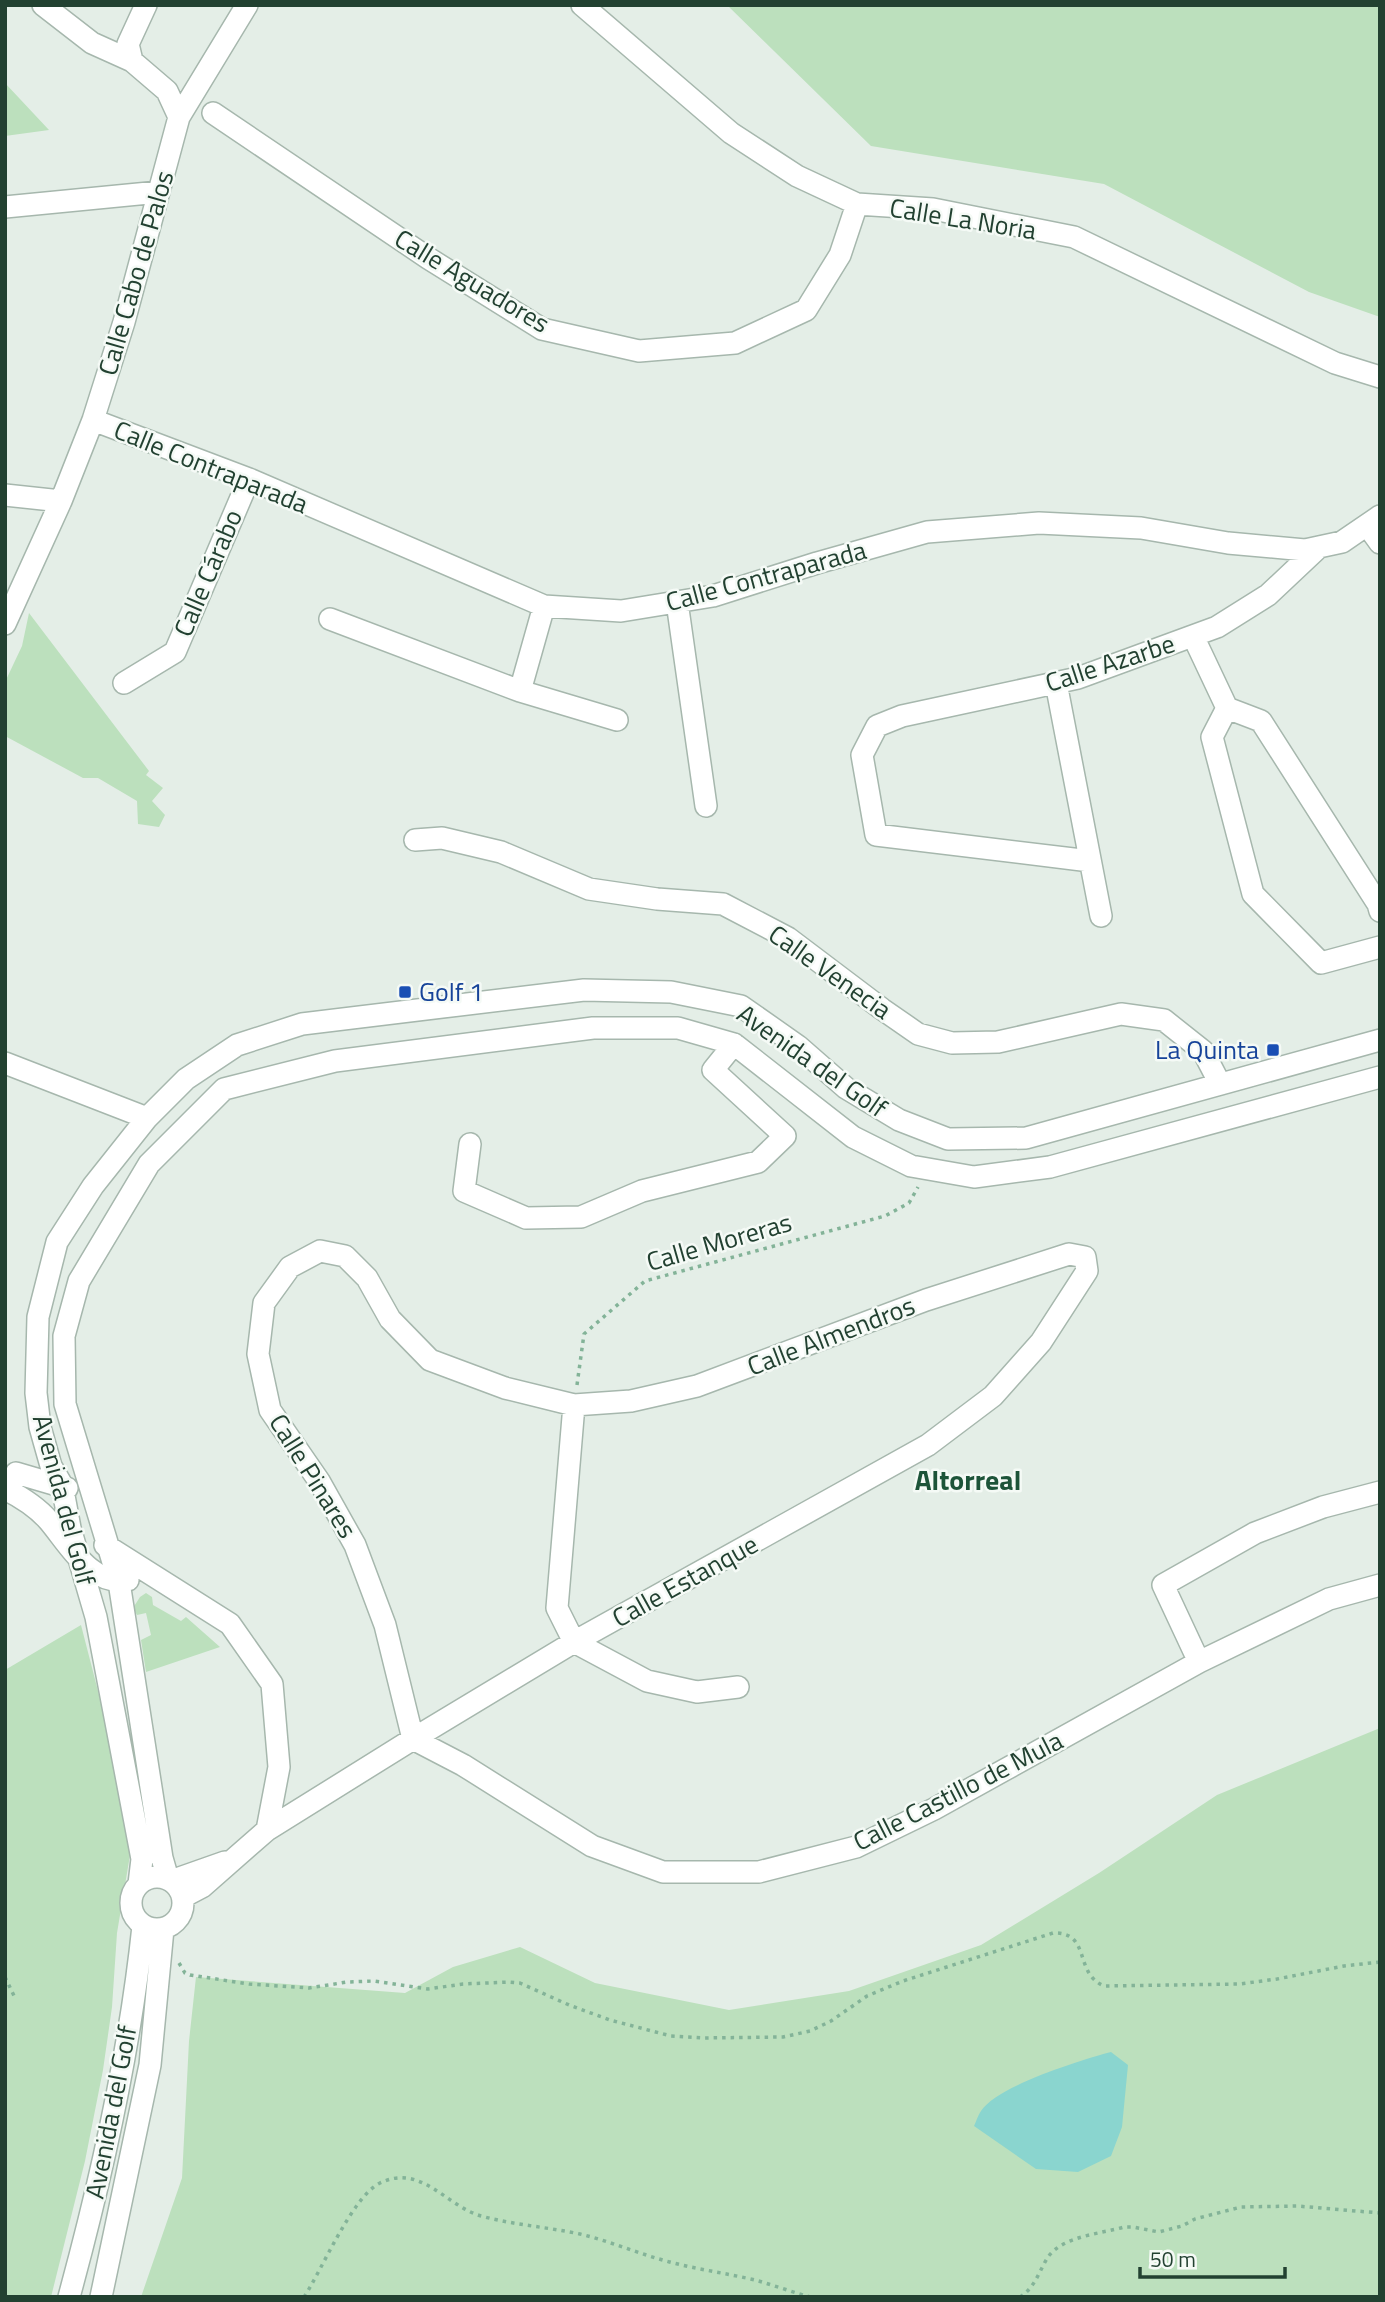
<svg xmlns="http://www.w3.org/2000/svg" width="1385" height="2302" font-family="'Titillium Web',sans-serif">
  <rect width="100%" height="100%" fill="#e4eee7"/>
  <path fill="#bce0bd" d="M727 5H1380V317L1309 292 1104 184 871 146Z
    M5 83 49 130 5 136Z
    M29 613 149 771 146 775 163 788 152 801 165 815 159 827 138 824 137 801 98 778H83L5 736V682L22 646Z
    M146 1593 152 1597 153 1605 181 1621 186 1617 220 1647 146 1672 141 1640 151 1635 146 1613 137 1615 133 1608 140 1597Z
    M81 1625 134 1831 117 1933 112 2007 103 2070 85 2161 51 2297H5V1670Z
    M1380 1728V2297H141L182 2178 189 2041 196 1977 405 1993 453 1967 520 1947 595 1983 729 2010 849 1991 981 1945 1099 1873 1217 1795Z"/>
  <path fill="#8ad5cf" d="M1111 2052 1128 2065 1122 2127 1111 2156 1078 2172 1036 2169 974 2126C976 2122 978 2115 981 2111 997 2086 1081 2060 1111 2052Z"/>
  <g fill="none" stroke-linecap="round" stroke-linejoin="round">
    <g stroke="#a6b7ad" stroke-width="24">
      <path id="minor" d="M43 5 92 43 132 61 167 91 179 117
        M582 5 731 133 797 176 857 204 933 209 1074 237 1335 363 1380 377
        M132 61 128 44 146 5
        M213 113 428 258 542 329 639 351 735 343 806 310 840 255 857 204
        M5 207 159 192
        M93 420 249 479 544 606 621 611 713 596 817 563 927 532 1039 523 1141 528 1228 543 1305 550 1342 542 1380 516
        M5 495 61 501
        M1367 525 1380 543
        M677 602 706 806
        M330 619 520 691 617 720
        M5 624 61 501 93 420 124 322 179 117 247 5
        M1193 636 1227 708 1261 721 1378 904 1380 911
        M124 683 175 652 249 479
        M1056 683 1101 916
        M520 691 544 606
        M1227 708 1212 737 1253 894 1321 963 1380 947
        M415 840 442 838 501 852 589 889 657 899 723 904 788 938 882 1009 918 1034 952 1043 998 1042 1121 1014 1164 1020 1203 1051 1220 1084
        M1090 861 876 835 862 755 877 726 902 716 1078 678 1217 627 1268 595 1319 547
        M5 1063 147 1118
        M470 1144 464 1191 526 1218 581 1217 642 1191 758 1162 785 1136 713 1070 734 1044
        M574 1405 557 1608 574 1642
        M16 1473 67 1488
        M5 1489C21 1497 38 1508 49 1521 70 1546 91 1586 128 1580
        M105 1545 230 1624 272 1684 279 1767 267 1830
        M574 1642 647 1681 697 1692 738 1687
        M1199 1662 1163 1585 1255 1533 1323 1507 1380 1492
        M131 1903a26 26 0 1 1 52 0a26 26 0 1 1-52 0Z
        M168 1879 162 1858 119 1582 65 1404 64 1336 79 1281 149 1164 224 1089 335 1061 593 1028H678L734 1044 853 1137 911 1166 974 1177 1050 1167 1380 1077
        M171 1881 225 1862
        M139 1884 142 1859 96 1617 70 1528 62 1485 51 1466 40 1427 36 1393 38 1317 57 1242 93 1186 147 1118 186 1079 237 1045 302 1024 459 1005 584 990 671 992 741 1006 798 1046 846 1088 899 1120 948 1139 1026 1138 1380 1040
        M183 1897 202 1887 267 1830 413 1739 574 1642 928 1445 993 1396 1041 1342 1087 1271 1085 1257 1069 1254 926 1300 697 1386 631 1401 574 1405 505 1388 430 1360 390 1319 367 1278 345 1256 320 1251 290 1267 264 1303 258 1354 270 1410 319 1481 355 1545 385 1625 413 1739 463 1765 592 1846 663 1872H759L856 1847 934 1809 1199 1662 1329 1599 1380 1585
        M69 2297C102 2176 130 2051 143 1926
        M101 2297 150 2065 163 1929"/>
    </g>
    <path stroke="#83b398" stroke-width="3.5" stroke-dasharray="3.5 5" stroke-linecap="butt" d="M577 1385 584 1334 645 1281 885 1216 909 1203 918 1187
      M179 1963 185 1973 190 1975 249 1984 309 1988 347 1982 374 1981 428 1989 463 1984 509 1982 520 1983 569 2005 610 2020 671 2036 703 2038 783 2037 810 2031 831 2021 867 1996 903 1981 1053 1933C1092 1932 1073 1973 1104 1986L1240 1984 1277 1979 1344 1966 1380 1962
      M5 1977 16 2000
      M304 2297C322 2270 352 2197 380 2183 421 2163 446 2206 481 2216 514 2225 547 2227 580 2234 609 2241 637 2253 666 2261 695 2269 725 2273 755 2280 773 2285 792 2292 810 2297
      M1020 2297C1035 2288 1039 2271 1048 2257 1063 2236 1100 2234 1124 2227H1133L1159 2232 1182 2226 1195 2219 1241 2207 1297 2206 1380 2213"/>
    <use href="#minor" stroke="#fff" stroke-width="21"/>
  </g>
  <g fill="#1a4fb4" stroke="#f5faf6" stroke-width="2.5">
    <rect x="398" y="985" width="14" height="14" rx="3.5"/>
    <rect x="1266" y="1043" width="14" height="14" rx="3.5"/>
  </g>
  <g text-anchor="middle" stroke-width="5" stroke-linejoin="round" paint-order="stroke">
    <g font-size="26" fill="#224131" stroke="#f5faf6">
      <text transform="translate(963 219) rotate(9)" y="9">Calle La Noria</text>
      <text transform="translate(136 273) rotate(-74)" y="9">Calle Cabo de Palos</text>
      <text transform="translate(472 281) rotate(31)" y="9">Calle Aguadores</text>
      <text transform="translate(211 467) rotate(22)" y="9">Calle Contraparada</text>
      <text transform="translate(208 573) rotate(-67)" y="9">Calle Cárabo</text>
      <text transform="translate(766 576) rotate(-15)" y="9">Calle Contraparada</text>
      <text transform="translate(1110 663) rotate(-18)" y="9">Calle Azarbe</text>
      <text transform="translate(830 972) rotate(35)" y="9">Calle Venecia</text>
      <text transform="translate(812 1061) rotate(35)" y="9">Avenida del Golf</text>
      <text transform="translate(719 1242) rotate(-16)" y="9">Calle Moreras</text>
      <text transform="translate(831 1336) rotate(-21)" y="9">Calle Almendros</text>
      <text transform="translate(313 1476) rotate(58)" y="9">Calle Pinares</text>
      <text transform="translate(64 1500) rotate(75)" y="9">Avenida del Golf</text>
      <text transform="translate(685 1581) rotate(-29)" y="9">Calle Estanque</text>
      <text transform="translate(958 1791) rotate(-27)" y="9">Calle Castillo de Mula</text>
      <text transform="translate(111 2112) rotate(-79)" y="9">Avenida del Golf</text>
    </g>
    <g font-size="26" fill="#164399" stroke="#f5faf6" text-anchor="start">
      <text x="419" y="1001">Golf 1</text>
      <text x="1259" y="1059" text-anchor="end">La Quinta</text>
    </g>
    <g font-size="28" font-weight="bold" fill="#1d5439" stroke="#f5faf6">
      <text x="968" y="1490">Altorreal</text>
    </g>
  </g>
  <rect width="1385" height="2302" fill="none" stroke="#224131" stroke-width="14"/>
  <path d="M1140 2267v10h145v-10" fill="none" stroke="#224131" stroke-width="3.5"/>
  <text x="1150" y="2267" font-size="21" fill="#224131" stroke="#f5faf6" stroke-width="5" paint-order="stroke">50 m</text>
</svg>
